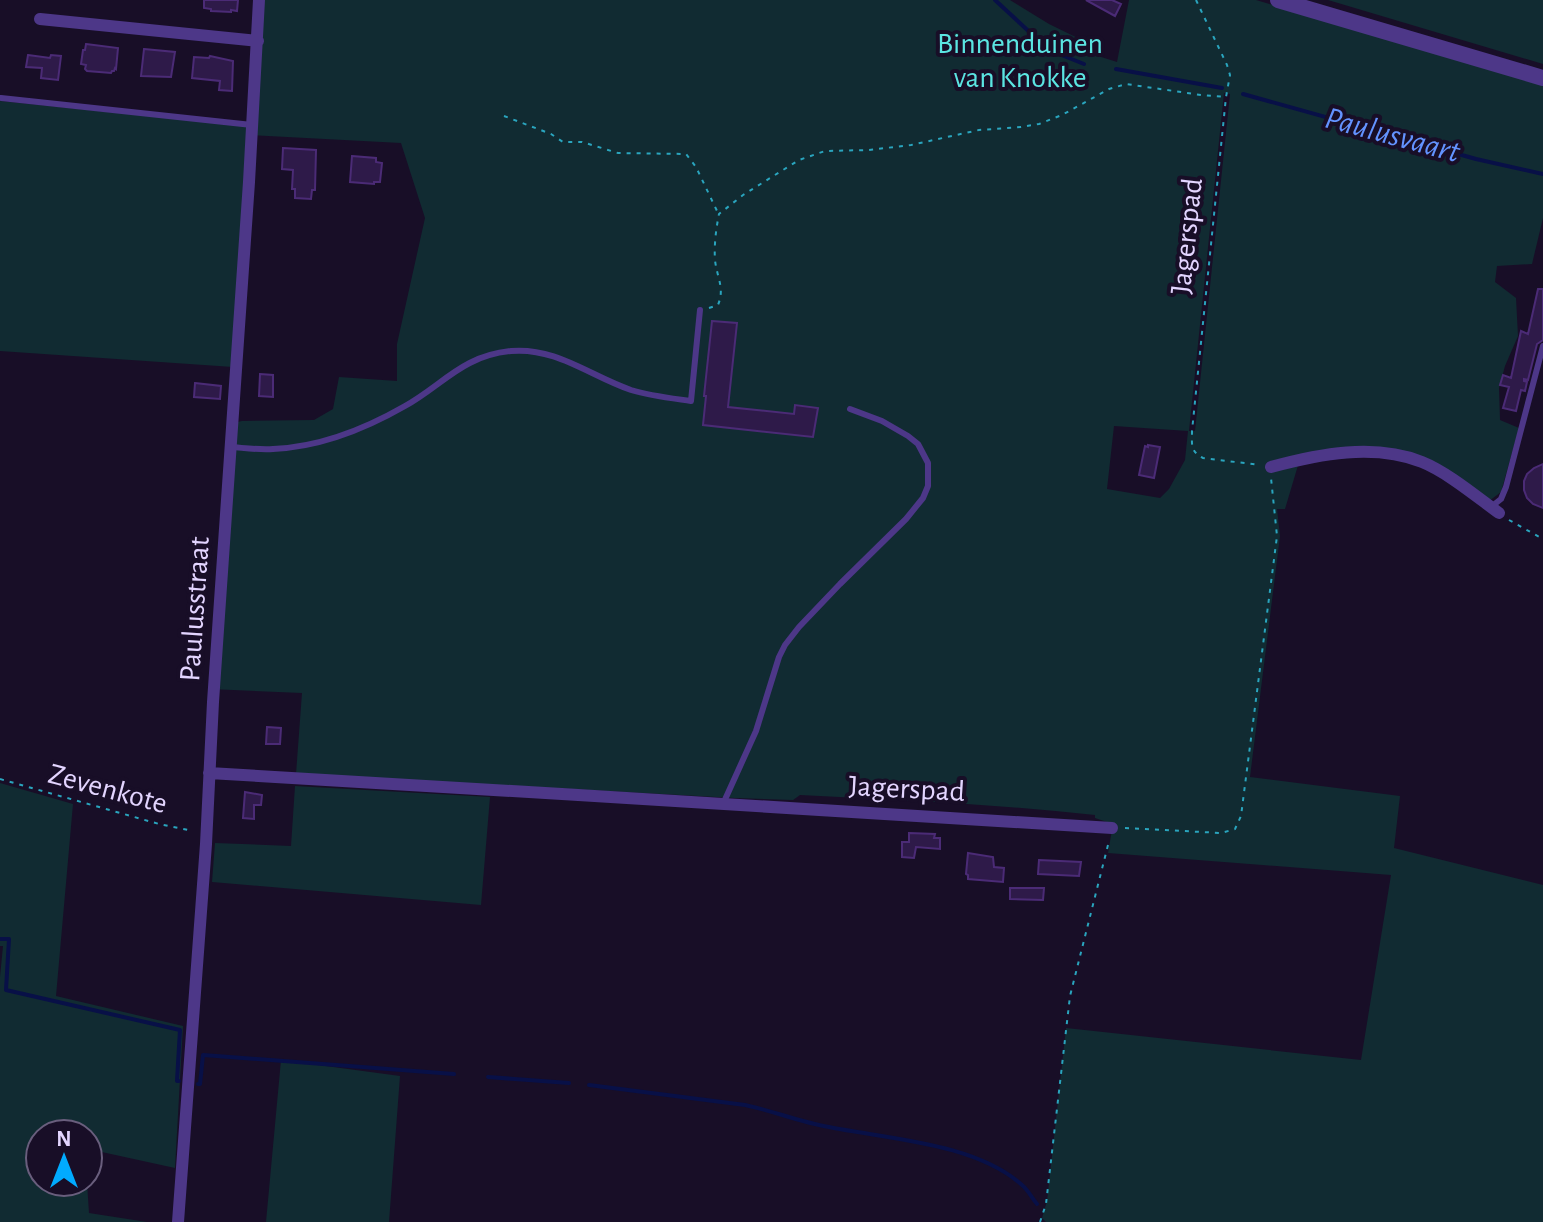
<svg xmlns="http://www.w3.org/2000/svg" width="1543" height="1222" font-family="'Alegreya Sans',sans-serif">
  <rect width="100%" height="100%" fill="#180e27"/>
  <path fill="#112b32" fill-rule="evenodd" d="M254 0H1010L1049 24 1092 45 1098 56 1117 62 1129 0H1256L1543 84V218L1532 264 1497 266 1495 282 1516 298 1518 336 1505 366 1499 388 1500 420 1519 428 1501 492 1489 501 1401 454 1299 462 1285 509H1277L1280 536 1250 777 1400 796 1394 848 1543 885V1222H1046L1042 1218 1047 1201 1066 1028 1361 1060 1391 875 1108 853 1113 824 1095 818V815C997 804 898 800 800 795L793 800 734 798 296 774 302 693 210 689 228 424 242 421 314 420 333 409 339 377 397 381V344L425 218 401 143 247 135 233 367 0 351V101L247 126ZM1224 93 1230 94 1195 431H1189ZM1114 426 1188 431 1185 460 1169 489 1160 498 1107 489Z
    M1328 0H1543V64Z
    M0 783 73 804 56 996 183 1026 175 1168 88 1149V1134H40V1139L33 1138 40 1141V1182H87L89 1213 147 1222H0V977L3 946H0Z
    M295 786 490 797 481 905 212 882 215 843 291 846Z
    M281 1060 400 1076 389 1222H266Z"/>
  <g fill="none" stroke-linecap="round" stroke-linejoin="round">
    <path stroke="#081047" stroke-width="4" d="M995 0 1036 38 1059 54 1084 64
      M1116 69 1222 88
      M1243 94 1476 159 1543 174
      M0 939H9L6 990 180 1030 177 1081H179
      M488 1077 569 1083
      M198 1084H200L203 1055 454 1074
      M589 1085 745 1105C773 1111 800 1122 829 1127 888 1139 975 1143 1022 1185 1028 1190 1032 1198 1037 1204"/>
  </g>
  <path fill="#2e1a49" stroke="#4b2b76" stroke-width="2" d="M204 0H238L237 11 231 10V12L211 11V9L204 8Z
    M1086 0H1112L1121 4 1115 16Z
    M86 44 118 48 116 69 115 68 114 71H112L111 73 87 71 85 69 86 65 81 64 83 50H85Z
    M144 49 175 52 171 77 141 76Z
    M28 55 50 58 51 55 61 56 58 80 41 78 42 68 26 67Z
    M210 56 233 61 232 91 219 90 220 81 192 78 194 57 209 58Z
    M283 148 316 150 315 190H312L311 199 295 198V189H292L293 170 282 169Z
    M352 156 376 158V162L382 163 380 182H374V184L350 182Z
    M1538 289H1543V340L1537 344 1528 380 1524 379V381L1527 382 1525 391 1521 390 1516 411 1503 408 1509 387 1500 385 1503 375 1511 378 1521 331 1528 334Z
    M712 321 737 323 728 407 794 414 795 405 818 408 813 437 703 425 706 396H704Z
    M260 374 273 375V397L259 396Z
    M195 383 221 386 220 399 194 397Z
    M1148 445 1160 447 1154 478 1139 475 1145 446 1148 447Z
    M1543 464V508L1533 504 1527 498 1524 490V481L1527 474 1534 468Z
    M267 727 281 728 280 744H266Z
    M245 792 262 795 261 805H254V819L243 818Z
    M909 833 935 834 934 838H940V849L916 847 914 858 902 857V842H909Z
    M968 853 993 857 994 867 1004 868 1003 882 968 879V875L966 874Z
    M1039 860 1081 862 1079 876 1038 874Z
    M1010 888H1044L1043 900 1010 899Z"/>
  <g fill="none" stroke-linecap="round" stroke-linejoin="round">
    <path stroke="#2aa5be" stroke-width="2" stroke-dasharray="4 6" stroke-linecap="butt" d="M1196 0 1227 65 1230 75 1226 97 1192 431C1192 445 1190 451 1203 458L1260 465
      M504 116 551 134 563 142H582L618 153 686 154 696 167 718 213
      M709 308 718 305C725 288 717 278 715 260 714 245 716 229 719 214L743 195 799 160 825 151 869 150 911 145 979 130 1021 127 1039 124 1062 115 1109 89 1126 84 1201 95 1226 97
      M1509 520 1543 539
      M0 779 159 824 193 831
      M1125 828 1221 833 1235 829 1241 816 1277 536 1271 478
      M1040 1222 1046 1204 1070 996 1109 841"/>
    <path stroke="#4d3788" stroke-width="6" d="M1 98 252 125
      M231 447C245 448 259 450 273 449 320 447 365 429 405 406 444 384 462 356 511 351 556 347 590 376 631 390 651 396 670 398 691 401L700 310
      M1491 507 1501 499 1506 487 1543 346
      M723 804 756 731 779 657 785 645 799 627 840 584 906 519 923 498 928 486V463L918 444 908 436 882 421 850 409"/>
    <path stroke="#4d3788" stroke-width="12" d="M40 19 258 41
      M1271 467C1319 454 1374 443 1422 462 1447 472 1477 497 1499 513
      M209 773C510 792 811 807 1112 828
      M178 1222 206 844 213 702 249 182 259 0"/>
    <path stroke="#4d3788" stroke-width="16" d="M1278 0 1543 78"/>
  </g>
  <g text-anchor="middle" stroke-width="8" stroke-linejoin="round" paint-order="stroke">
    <g font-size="30" fill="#5be5e2" stroke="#180e27">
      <text x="1020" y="53">Binnenduinen<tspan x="1020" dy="34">van Knokke</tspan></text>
    </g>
    <g font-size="30" fill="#e3d5ff" stroke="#180e27">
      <text transform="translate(1186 236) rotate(-84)" y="10">Jagerspad</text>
      <text transform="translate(194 609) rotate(-86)" y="10">Paulusstraat</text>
      <text transform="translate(108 788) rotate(15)" y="10">Zevenkote</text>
      <text transform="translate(907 788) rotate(3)" y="10">Jagerspad</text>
    </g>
    <g font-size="32" font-style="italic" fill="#6393ff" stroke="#180e27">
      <text transform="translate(1393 134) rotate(15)" y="11">Paulusvaart</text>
    </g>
  </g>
  <g transform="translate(64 1158)"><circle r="38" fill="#180e27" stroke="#695e7d" stroke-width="2"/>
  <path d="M0-6L14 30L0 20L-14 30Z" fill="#01abff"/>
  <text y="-12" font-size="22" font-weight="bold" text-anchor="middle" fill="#e3d5ff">N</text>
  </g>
</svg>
